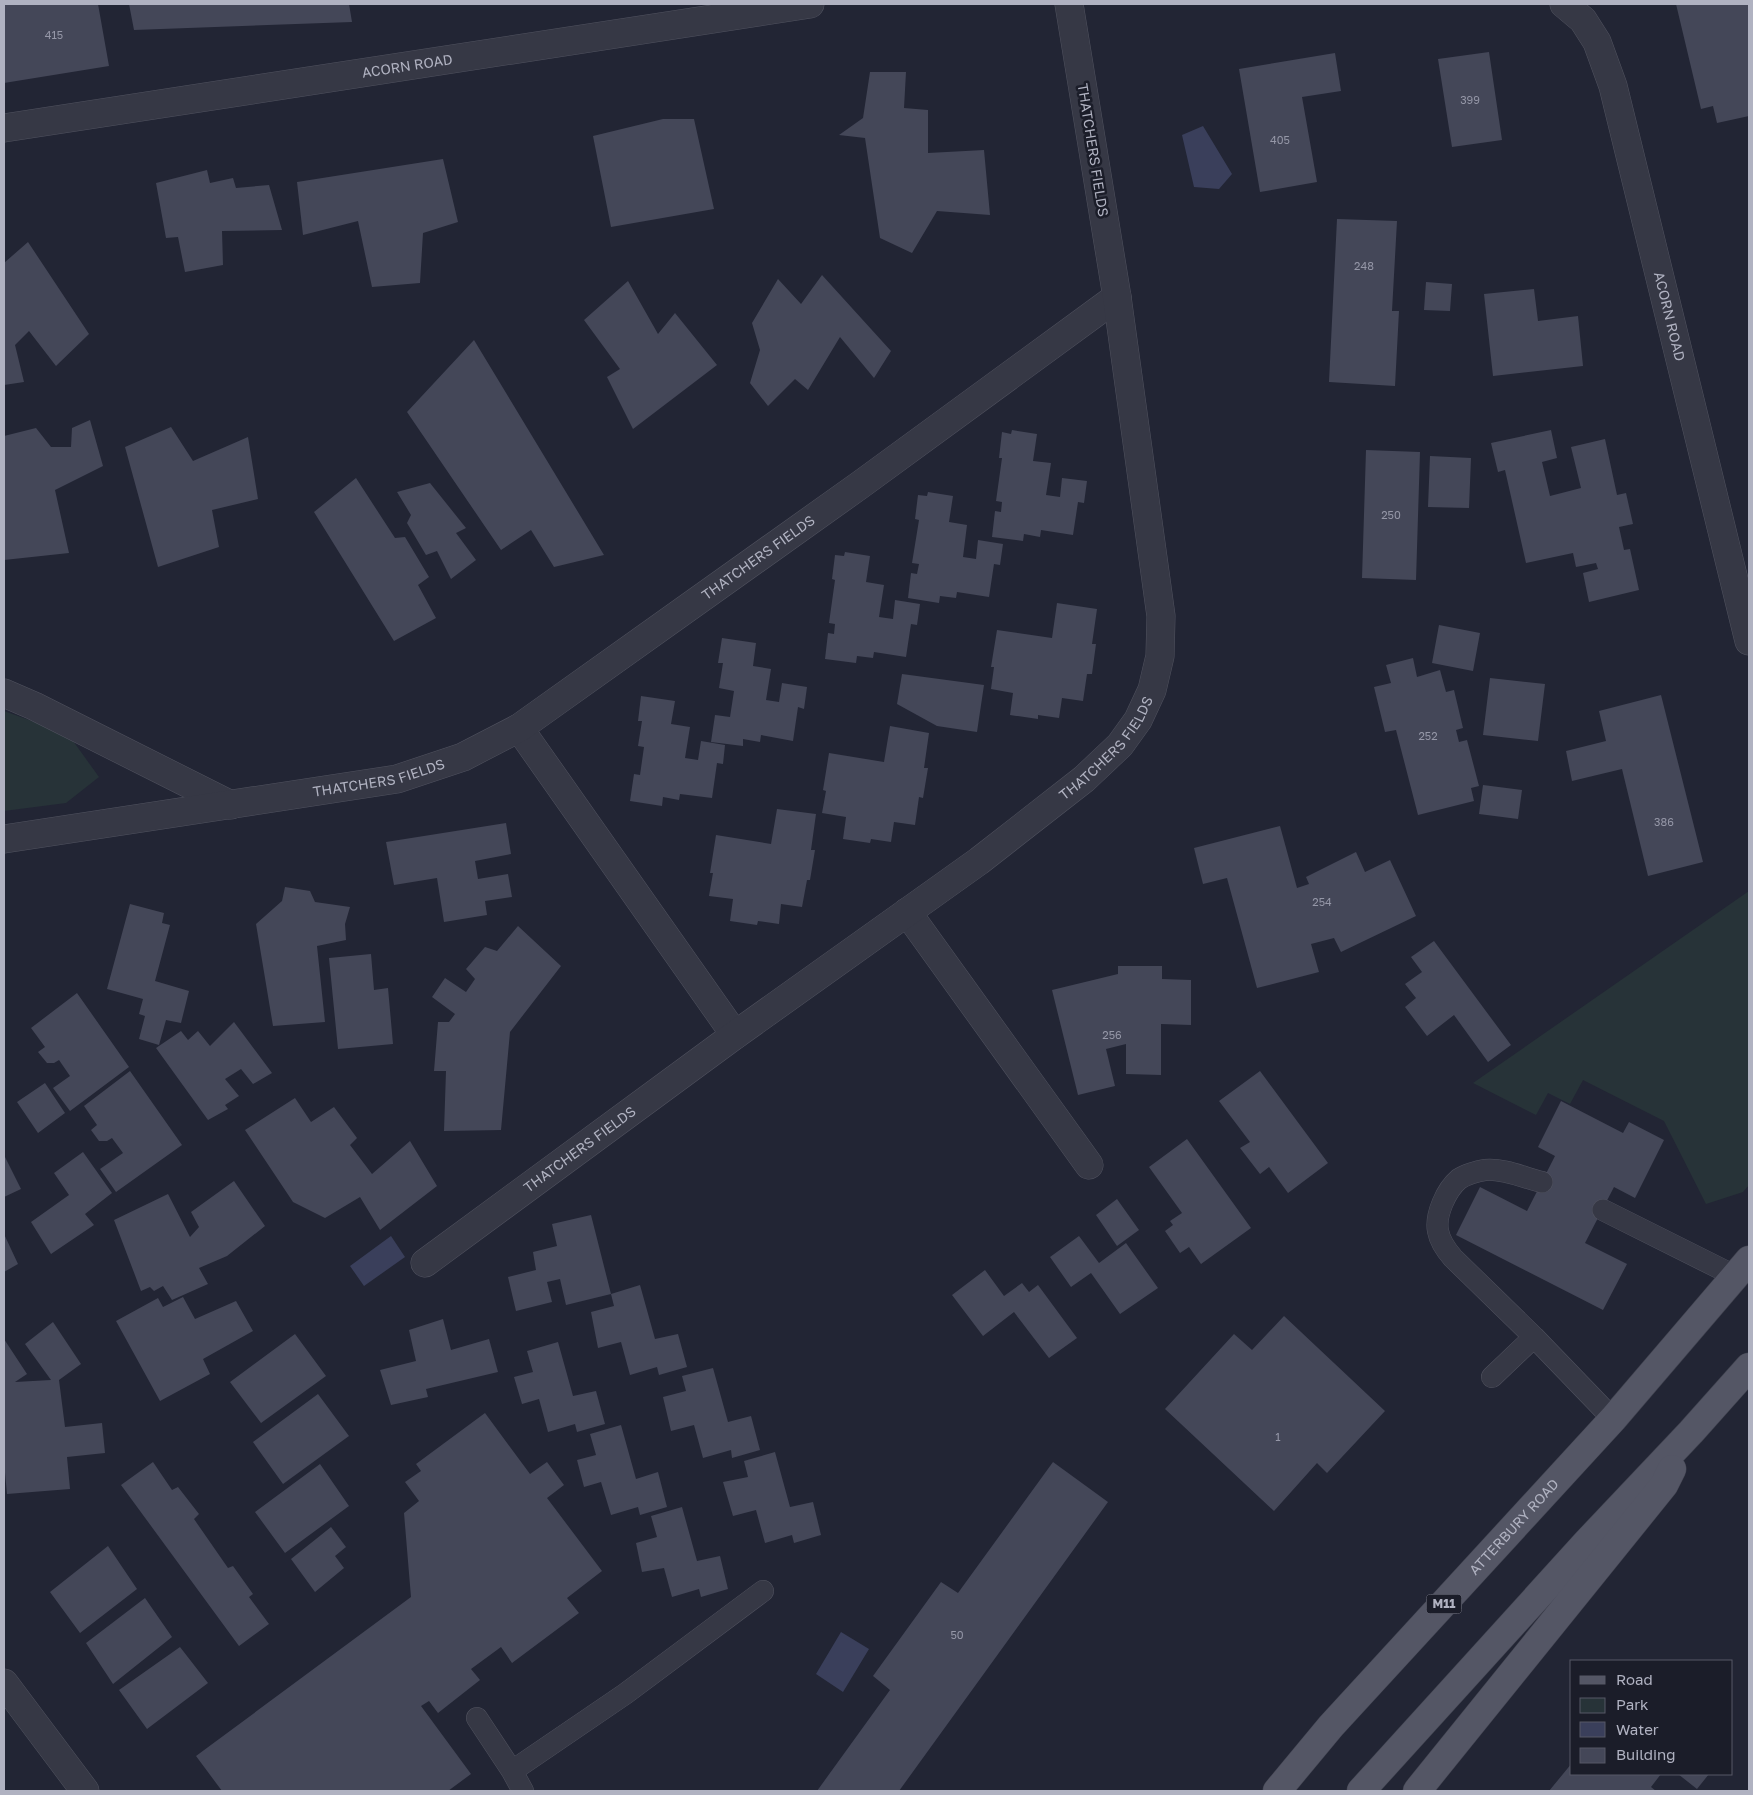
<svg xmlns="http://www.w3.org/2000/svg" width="1753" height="1795" font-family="'Golos Text',sans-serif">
  <rect width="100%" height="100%" fill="#222534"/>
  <path fill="#273338" d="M4 711 68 734 99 777 66 803 4 811Z
    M1749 891V1185L1743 1192 1706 1204 1664 1121 1583 1080 1570 1104 1548 1093 1536 1115 1473 1083Z"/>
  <path fill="#3a3f5b" d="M1203 126 1232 174 1219 189 1194 187 1182 135Z
    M391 1236 405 1257 364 1286 350 1266Z
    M841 1632 869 1649 843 1692 816 1674Z"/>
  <path fill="#444758" d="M4 4H98L109 66 4 83Z
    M129 4H349L352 22 134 30Z
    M1676 4H1749V116L1717 123 1713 106 1701 109Z
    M1489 52 1502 140 1452 147 1438 59Z
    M1335 53 1341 91 1302 97 1317 182 1260 192 1239 69Z
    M870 72H906L904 108 928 110V153L984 150 990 215 937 211 912 253 880 238 865 138 839 135 863 118Z
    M663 119H694L714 209 611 227 593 136Z
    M443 159 458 222 423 233 420 283 372 287 358 221 303 235 297 182Z
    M207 170 210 183 233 178 236 188 269 185 282 230 222 231 223 265 185 272 178 237 166 238 156 183Z
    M1337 219 1397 221 1392 311H1399L1395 386 1329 382Z
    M28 242 89 334 56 366 29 331 15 345 24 382 4 385V263Z
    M822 275 891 351 874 378 840 337 808 390 795 379 768 406 750 383 760 350 752 323 778 279 801 304Z
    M628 281 658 334 675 313 717 365 633 429 607 377 620 369 584 320Z
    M1426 282 1452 284 1450 311 1424 310Z
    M1534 289 1538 321 1578 316 1583 366 1493 376 1484 294Z
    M474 340 604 555 554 567 531 530 501 550 407 412Z
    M90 420 103 466 55 490 69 553 4 560V436L36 428 51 447H71L72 428Z
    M171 427 193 461 248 437 258 499 212 510 219 547 158 567 125 447Z
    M1012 430 1037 434 1033 461 1051 463 1046 495 1060 497 1062 478 1087 481 1084 503 1078 502 1073 535 1041 530 1040 537 1024 534 1023 541 992 537 995 511 1001 512 1002 502 996 501 1002 458H999L1002 432 1011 434Z
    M1551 430 1557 458 1542 462 1550 496 1581 488 1571 447 1605 439 1617 495 1626 493 1633 524 1619 527 1624 550 1630 549 1639 590 1589 602 1583 573 1598 569 1596 563 1576 567 1573 553 1526 563 1505 470 1498 472 1491 443Z
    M1366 450 1420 452 1416 580 1362 578Z
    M1430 456 1471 458 1469 508 1428 507Z
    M356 478 395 538 405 537 429 577 418 585 436 618 394 641 314 512Z
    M430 483 466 528 456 533 476 560 451 579 437 551 426 555 407 523 411 515 397 492Z
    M928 492 953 496 949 522 967 525 963 557 976 559 978 540 1003 544 1000 565 994 564 989 597 957 592 956 598 940 596 939 603 908 598 911 573 917 574 919 564 912 563 919 520 915 519 918 495 927 496Z
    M845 552 870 556 866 582 884 585 879 617 893 619 895 600 920 604 917 625 911 624 906 657 874 652 873 658 857 656 856 663 825 659 828 633 834 634 835 624 829 623 835 580 832 579 835 555 844 556Z
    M1057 603 1097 609 1092 644H1096L1092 674H1087L1083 701 1062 698 1059 718 1038 715V719L1010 715 1013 693 991 689 994 667H991L997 630 1052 638Z
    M1439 625 1480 633 1473 671 1432 663Z
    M722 638 756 643 753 666 771 669 766 700 779 702 782 683 807 687 804 709 798 707 793 741 761 735 760 742 743 739V746L711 742 715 715 730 717 734 691 719 688 723 663H718Z
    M1413 658 1417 677 1440 670 1446 692 1454 690 1463 728 1456 730 1459 742 1467 740 1479 786 1471 788 1474 801 1418 815 1396 730 1385 732 1374 687 1391 683 1386 665Z
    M902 674 984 685 977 732 937 726 897 704Z
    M1490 678 1545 684 1538 741 1483 735Z
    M1661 695 1703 862 1648 876 1622 769 1572 781 1566 751 1606 741 1599 711Z
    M641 696 675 701 671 724 690 727 685 758 698 760 701 741 725 745 723 764 717 763 712 798 680 794 679 800 663 797 662 806 630 801 634 774 640 775 644 747 638 746 642 721H638Z
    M890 726 929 733 924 768H928L923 798 919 797 915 825 894 822 891 842 871 839 870 843 843 839 846 817 822 813 826 791 823 790 829 753 884 762Z
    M1483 785 1522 790 1518 819 1479 814Z
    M777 809 816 814 811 850H815L810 880H807L802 907 781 904 779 924 758 921 757 925 730 921 733 899 709 896 713 873H710L716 835 771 844Z
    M506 823 511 854 475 861 478 879 508 874 512 897 485 901 487 915 444 922 437 878 394 885 386 842Z
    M1280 826 1297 888 1309 884 1306 877 1356 852 1365 872 1390 860 1416 916 1341 952 1334 938 1311 944 1319 972 1257 988 1227 878 1203 884 1194 848Z
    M285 887 310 891 315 902 350 907 345 924 346 940 317 946 325 1022 273 1026 256 924 282 901Z
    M130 904 164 913 162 923 170 925 155 981 189 991 181 1023 166 1020 159 1045 139 1039 145 1016 139 1014 143 999 107 989Z
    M518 926 561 966 510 1032 501 1130 444 1131 446 1071H434L438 1022H449L455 1014 432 997 445 978 466 992 475 979 466 969 485 947 497 951Z
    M1434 941 1511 1045 1488 1062 1454 1015 1427 1036 1405 1007 1416 998 1405 984 1422 972 1411 957Z
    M371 954 374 990 388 988 393 1044 338 1049 329 958Z
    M1118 966H1162V979L1191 980V1025L1161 1024V1075L1126 1074V1044L1106 1049 1115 1086 1078 1095 1052 990 1118 974Z
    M77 993 129 1067 70 1111 53 1088 70 1076 59 1060 54 1063H47L38 1052 45 1047 31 1028Z
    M234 1022 272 1073 253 1084 241 1069 225 1079 239 1096 225 1105 228 1109 208 1120 156 1048 181 1031 188 1040 198 1031 210 1046Z
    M130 1071 182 1145 116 1192 100 1169 123 1153 112 1138 107 1141H99L91 1130 97 1125 84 1106Z
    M1260 1071 1328 1163 1288 1193 1269 1167 1260 1174 1240 1148 1250 1142 1219 1101Z
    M45 1083 65 1113 38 1133 17 1102Z
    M295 1098 311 1122 334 1107 357 1138 350 1145 372 1174 410 1141 437 1186 380 1230 360 1197 325 1218 293 1202 245 1130Z
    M1561 1101 1623 1133 1629 1122 1664 1140 1635 1198 1614 1187 1585 1243 1627 1264 1603 1310 1456 1235 1480 1187 1527 1211 1555 1156 1538 1147Z
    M1187 1139 1251 1228 1201 1264 1189 1247 1180 1253 1165 1231 1173 1225 1170 1221 1182 1213 1149 1167Z
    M83 1152 112 1193 85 1214 94 1225 51 1254 31 1222 69 1195 54 1173Z
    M4 1155 21 1189 4 1197Z
    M234 1181 265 1226 227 1256 199 1268 208 1284 172 1300 163 1286 154 1291 150 1287 141 1291 114 1220 168 1194 190 1237 199 1227 191 1212Z
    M1117 1199 1139 1230 1117 1246 1096 1215Z
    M591 1215 611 1294 566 1305 560 1279 547 1282 552 1302 516 1311 508 1277 536 1270 533 1252 557 1246 552 1224Z
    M4 1234 18 1264 4 1272Z
    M1079 1236 1099 1263 1126 1243 1158 1288 1120 1314 1091 1273 1071 1287 1050 1257Z
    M985 1270 1004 1296 1022 1283 1029 1292 1038 1285 1077 1338 1049 1358 1014 1312 983 1336 952 1295Z
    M640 1285 655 1339 678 1334 687 1367 659 1375 657 1367 630 1375 621 1342 598 1348 591 1312 614 1306 611 1294Z
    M183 1297 195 1319 236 1301 253 1331 203 1359 210 1374 160 1401 116 1321 158 1298 163 1307Z
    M1284 1316 1385 1411 1327 1473 1317 1463 1274 1511 1165 1409 1234 1334 1252 1350Z
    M443 1319 451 1350 489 1339 498 1372 426 1389 428 1397 391 1405 380 1370 416 1361 409 1330Z
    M53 1322 81 1364 59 1380 65 1427 102 1423 105 1453 67 1457 70 1489 7 1494 4 1462V1339L27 1374 15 1382 51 1380 25 1344Z
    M295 1334 326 1376 261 1423 230 1382Z
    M558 1342 573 1396 596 1391 605 1424 577 1432 575 1424 548 1432 539 1399 522 1404 514 1377 533 1372 527 1351Z
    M713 1368 728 1422 751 1416 760 1450 732 1458 731 1450 703 1458 694 1425 671 1431 663 1397 686 1391 682 1376Z
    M318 1394 349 1436 283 1484 253 1442Z
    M485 1413 530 1474 547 1462 564 1485 547 1498 602 1571 567 1598 579 1613 512 1663 501 1647 471 1669 480 1680 438 1713 429 1701 421 1706 471 1774 448 1791H222L196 1756 411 1597 404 1513 419 1501 405 1482 421 1471 416 1464Z
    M621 1425 636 1479 658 1472 667 1507 640 1515 638 1507 611 1515 601 1482 584 1487 577 1460 596 1455 590 1434Z
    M775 1452 790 1507 813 1502 821 1535 794 1543 792 1535 765 1543 756 1510 733 1516 723 1482 748 1477 744 1461Z
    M153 1462 172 1490 178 1487 199 1514 194 1519 228 1568 233 1566 253 1594 249 1597 269 1624 239 1646 121 1485Z
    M1053 1462 1108 1502 899 1791H817L890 1690 873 1676 941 1582 958 1593Z
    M320 1464 349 1506 285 1553 255 1512Z
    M682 1507 697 1561 720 1556 728 1589 701 1597 699 1589 672 1597 664 1568 642 1572 636 1543 657 1537 651 1516Z
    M331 1527 346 1547 335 1556 344 1568 315 1592 291 1559Z
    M108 1546 137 1589 80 1633 50 1592Z
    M145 1598 172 1637 113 1684 86 1643Z
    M180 1647 208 1683 147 1729 119 1690Z
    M1572 1763V1774H1661L1651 1787 1656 1791H1549Z
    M1678 1774H1709L1697 1789Z"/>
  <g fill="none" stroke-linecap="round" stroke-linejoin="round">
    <g stroke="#50525f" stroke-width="22">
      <path id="service" d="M1542 1182C1525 1178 1503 1168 1485 1170 1477 1171 1465 1175 1459 1179 1446 1190 1435 1215 1438 1231 1440 1242 1446 1250 1453 1258L1534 1337 1613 1419
        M1603 1210 1735 1276
        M1492 1377 1534 1337
        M477 1718 512 1771 523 1791
        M512 1771 625 1694 763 1591"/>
    </g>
    <g stroke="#50525f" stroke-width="29">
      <g id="minor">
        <path id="s1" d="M1564 4 1583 20 1597 42 1613 86 1749 641"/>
        <path id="s2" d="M4 128 810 4"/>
        <path d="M4 693 34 706 231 805"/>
        <path d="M519 728 735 1035"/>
        <path id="s3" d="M4 839 397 779 463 757 519 728 860 485 1117 297"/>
        <path d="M907 912 1089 1165"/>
        <path id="s4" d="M425 1263 735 1035 979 861 1084 779 1120 745 1138 720 1152 690 1160 656 1161 616 1117 297 1069 4"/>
        <path d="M4 1683 85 1791"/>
      </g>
    </g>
    <g stroke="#3f414e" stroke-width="29">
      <g id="primary">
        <path id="s5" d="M1277 1791 1331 1726 1613 1419 1749 1260"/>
        <path d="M1361 1791 1587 1542 1691 1432 1749 1367"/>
        <path d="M1417 1791 1664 1485 1672 1469"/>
      </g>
    </g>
    <use href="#service" stroke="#363845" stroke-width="21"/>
    <use href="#minor" stroke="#363845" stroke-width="28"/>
    <use href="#primary" stroke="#545665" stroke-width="28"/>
  </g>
  <g text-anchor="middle" stroke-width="5" stroke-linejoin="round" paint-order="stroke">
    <g font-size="11" fill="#9597a7">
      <text x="54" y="39">415</text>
      <text x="1470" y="104">399</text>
      <text x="1280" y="144">405</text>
      <text x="1364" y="270">248</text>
      <text x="1391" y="519">250</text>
      <text x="1428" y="740">252</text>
      <text x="1664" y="826">386</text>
      <text x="1322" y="906">254</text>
      <text x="1112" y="1039">256</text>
      <text x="1278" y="1441">1</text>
      <text x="957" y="1639">50</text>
    </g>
    <rect fill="#1b1d29" stroke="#838593" stroke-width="1" x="1426.5" y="1594.5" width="35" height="19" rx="4"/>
    <g font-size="12" font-weight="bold" fill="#b0b2c1">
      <text x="1444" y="1608">M11</text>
    </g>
    <g font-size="14" fill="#b0b2c1" stroke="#1b1d29">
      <text dy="5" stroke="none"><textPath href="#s2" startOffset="408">ACORN ROAD</textPath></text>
      <text transform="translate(1093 150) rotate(81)" y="5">THATCHERS FIELDS</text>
      <text dy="5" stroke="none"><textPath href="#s1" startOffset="335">ACORN ROAD</textPath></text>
      <text dy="5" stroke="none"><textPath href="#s3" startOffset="824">THATCHERS FIELDS</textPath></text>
      <text dy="5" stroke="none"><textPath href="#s4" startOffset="856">THATCHERS FIELDS</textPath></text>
      <text dy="5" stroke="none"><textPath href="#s3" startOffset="380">THATCHERS FIELDS</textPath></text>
      <text dy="5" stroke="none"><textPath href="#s4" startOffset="192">THATCHERS FIELDS</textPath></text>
      <text dy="5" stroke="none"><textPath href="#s5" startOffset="355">ATTERBURY ROAD</textPath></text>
    </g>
  </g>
  <rect width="1753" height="1795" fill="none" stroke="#b0b2c1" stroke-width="10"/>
  <rect x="1570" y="1660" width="162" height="115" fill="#1b1d29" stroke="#575966"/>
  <rect x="1580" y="1676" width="25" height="8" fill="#545665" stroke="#575966"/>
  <text x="1616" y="1685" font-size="15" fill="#b0b2c1">Road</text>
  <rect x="1580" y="1698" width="25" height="15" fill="#273338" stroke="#575966"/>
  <text x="1616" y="1710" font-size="15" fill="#b0b2c1">Park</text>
  <rect x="1580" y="1722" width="25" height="15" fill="#3a3f5b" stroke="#575966"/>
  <text x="1616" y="1735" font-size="15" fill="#b0b2c1">Water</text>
  <rect x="1580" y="1748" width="25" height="15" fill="#444758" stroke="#575966"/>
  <text x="1616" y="1760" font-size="15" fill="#b0b2c1">Building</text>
</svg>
